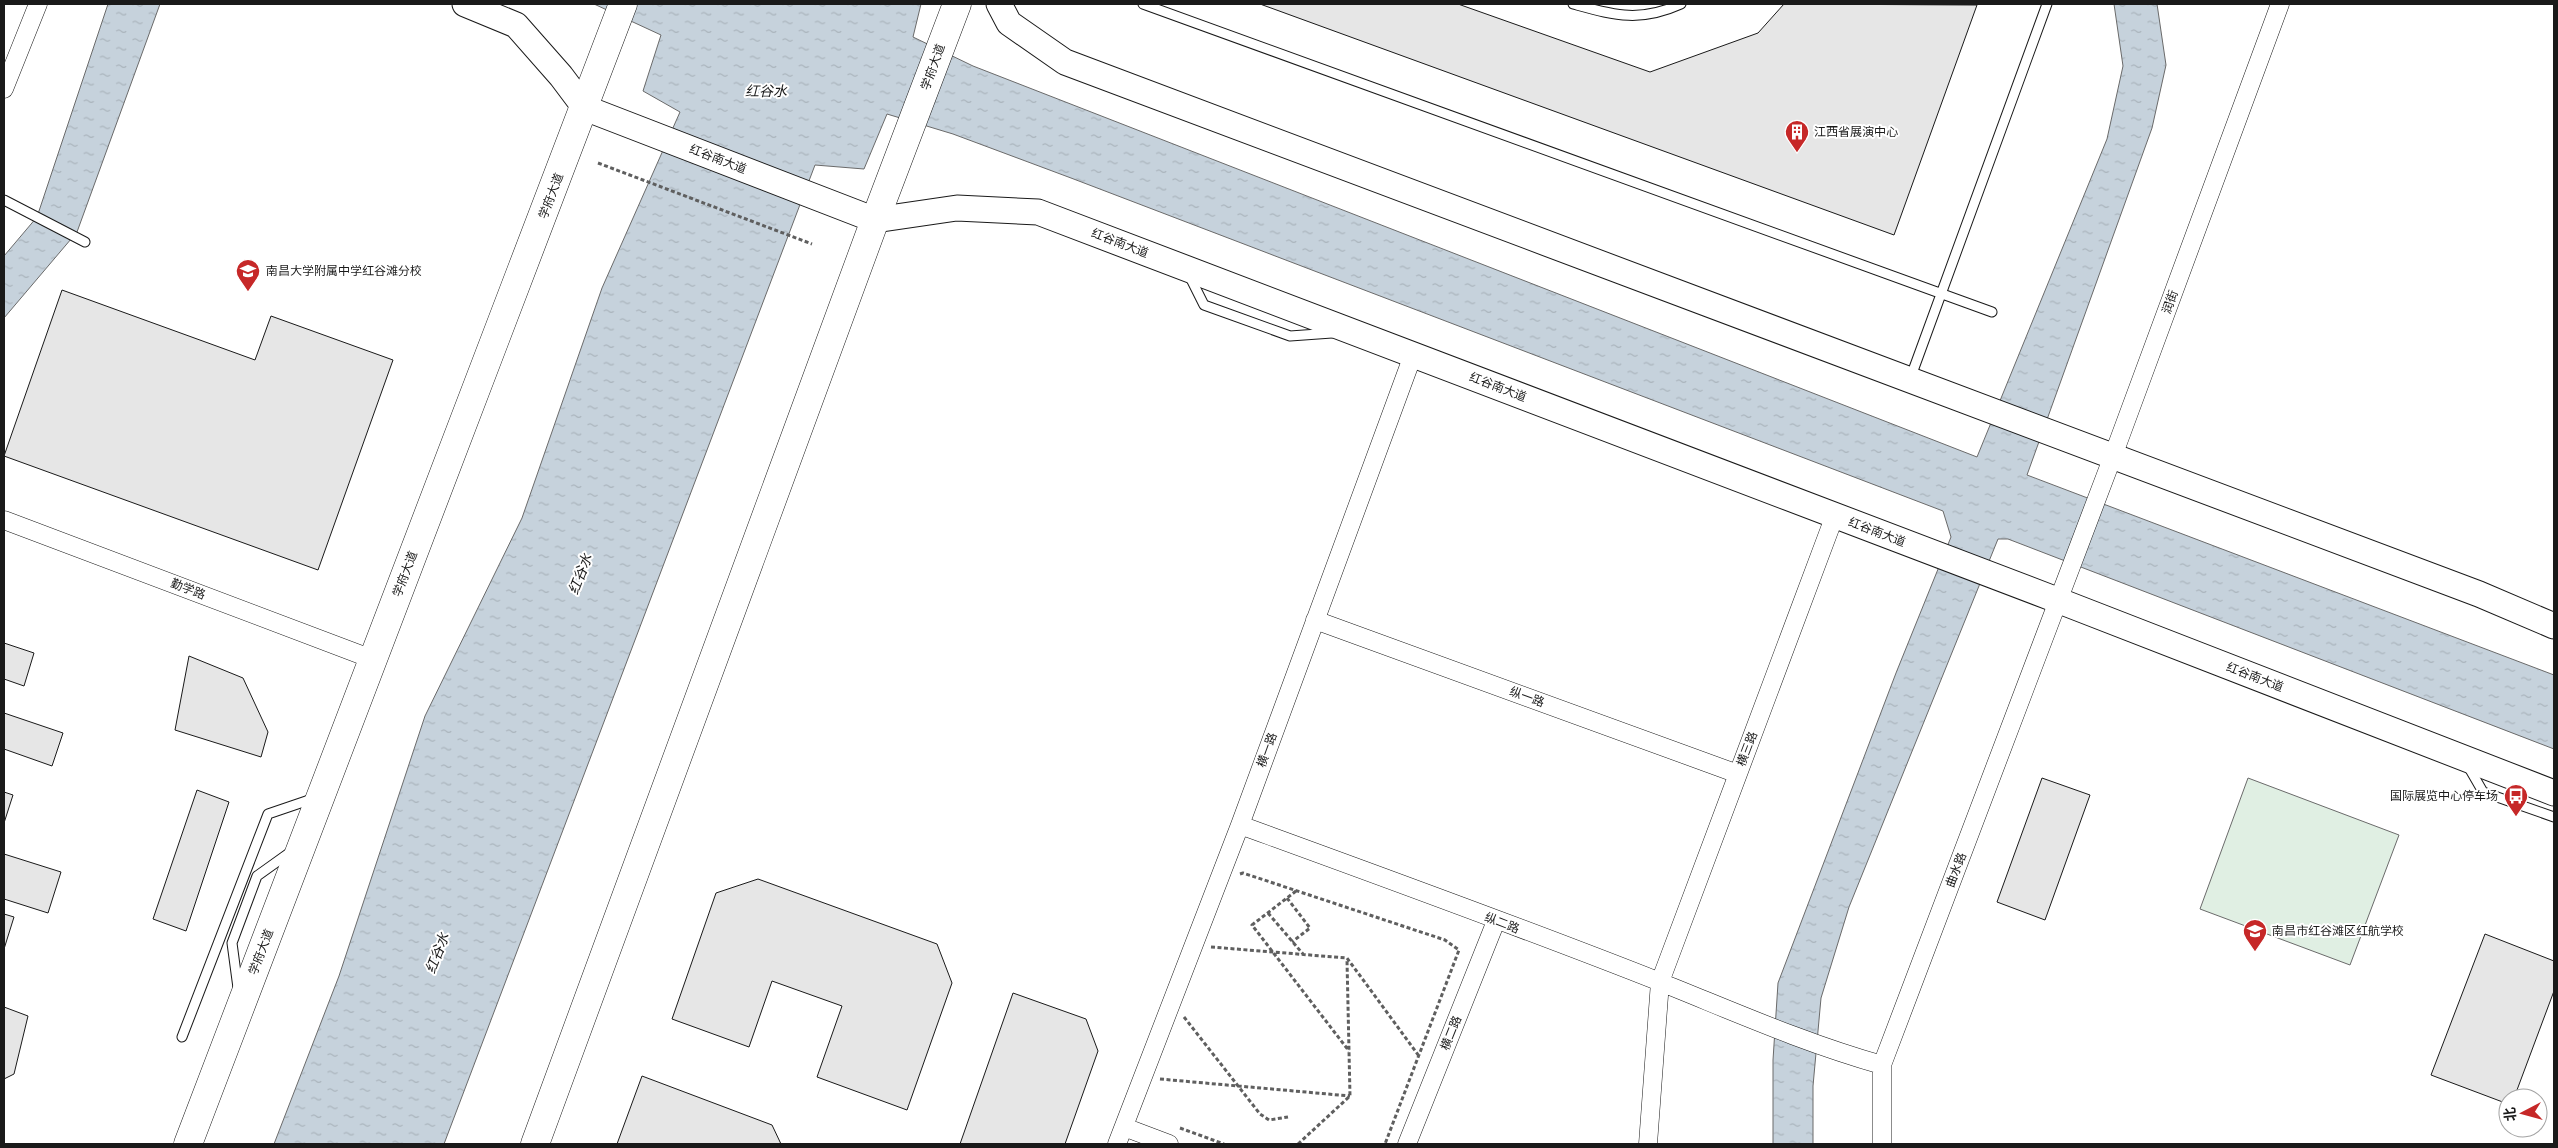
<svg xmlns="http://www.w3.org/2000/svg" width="2558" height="1148" font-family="Commissioner,'Noto Sans SC',sans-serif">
  <defs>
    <pattern id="water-ripples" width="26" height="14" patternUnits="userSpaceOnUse" patternTransform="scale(1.25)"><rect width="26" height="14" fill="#c6d2dc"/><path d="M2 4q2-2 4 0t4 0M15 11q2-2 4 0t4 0" fill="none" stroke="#aab4bc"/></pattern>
  </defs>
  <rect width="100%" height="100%" fill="#fff"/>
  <path fill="#e0efe3" stroke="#6a6a6a" d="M2248 778 2399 835 2350 965 2200 909Z"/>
  <path fill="url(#water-ripples)" stroke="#6a6a6a" d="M108 4H160L77 232 4 318V256L37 217Z
    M594 4H921L913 37 973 66 1977 457 2107 139 2123 66 2114 4H2157L2166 65 2152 128 2027 475 2554 675V749L2008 539H1998L1849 907 1821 998 1813 1086V1144H1773V1060L1778 983 1896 673 1951 537 1943 511 1071 178 953 134 887 114 864 169 815 165 444 1144H274L339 976 425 716 522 518 602 288 680 112 643 91 661 35Z"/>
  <path fill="#e6e6e6" stroke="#1a1a1a" d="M1260 4H1458L1650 72 1758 33 1784 4 1977 5 1894 235Z
    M62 290 255 360 271 316 393 360 318 570 4 456Z
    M4 643 34 653 24 686 4 679Z
    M189 656 243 678 268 732 261 757 175 730Z
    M4 713 63 733 52 766 4 749Z
    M2042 778 2090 795 2045 920 1997 902Z
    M197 790 229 802 186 931 153 919Z
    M4 792 13 795 4 823Z
    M4 854 61 872 48 913 4 899Z
    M758 879 937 944 952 983 907 1110 817 1077 842 1006 772 981 749 1047 672 1019 716 893Z
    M4 914 14 917 4 949Z
    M2485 934 2554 961V991L2514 1098H2508V1104L2431 1075Z
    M1013 993 1086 1019 1098 1051 1065 1144H960Z
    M4 1007 28 1016 14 1074 4 1079Z
    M642 1076 772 1125 781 1144H617Z"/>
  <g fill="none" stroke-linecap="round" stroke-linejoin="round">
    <g stroke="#1a1a1a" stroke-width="11">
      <path id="lane" d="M1143 4 1992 312
        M1573 4C1614 15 1639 23 1681 4
        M4 200 85 242
        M1189 275 1204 305 1290 336 1332 333
        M1910 379 2047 4
        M2468 766 2483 792 2554 817
        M238 988 232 943 257 876 292 851
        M182 1037 268 814 315 798"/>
    </g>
    <g stroke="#1a1a1a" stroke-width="19">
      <path id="street" d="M4 89 38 4
        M4 520 372 659
        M1315 620 1738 774
        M1240 825C1380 876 1521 927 1660 982 1735 1012 1804 1043 1882 1065
        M1124 1127 1169 1144
        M1117 1144 1240 825 1413 355
        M1407 1144 1496 921
        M1648 1144 1660 982 1835 515
        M1882 1144V1065L2113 456 2280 4"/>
    </g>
    <g stroke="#1a1a1a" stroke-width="27">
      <path id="secondary" d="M465 4 516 25 561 76 585 108 875 220 957 208 1038 212 2057 600 2554 793
        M999 4 1009 23 1065 62 2479 594 2554 626"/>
    </g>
    <g stroke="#1a1a1a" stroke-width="29">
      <path id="primary" d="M188 1144 623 4
        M535 1144 875 220 957 4"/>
    </g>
    <path stroke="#5f5f5f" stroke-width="3" stroke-dasharray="4 2.5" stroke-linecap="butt" d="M598 163 812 244
      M1240 874 1243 873 1445 940 1459 950 1385 1144
      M1296 891 1252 925 1349 1051
      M1287 898 1310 928 1292 942
      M1268 913 1303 954
      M1211 947 1347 958 1419 1056
      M1184 1017 1260 1114 1269 1120 1288 1117
      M1160 1079 1350 1096
      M1180 1128 1224 1144
      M1298 1144 1350 1096 1347 960"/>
    <use href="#lane" stroke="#fff" stroke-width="9"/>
    <use href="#street" stroke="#fff" stroke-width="18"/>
    <use href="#secondary" stroke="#fff" stroke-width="25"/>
    <use href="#primary" stroke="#fff" stroke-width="28"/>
  </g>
  <defs>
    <g id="building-pin" transform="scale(1.25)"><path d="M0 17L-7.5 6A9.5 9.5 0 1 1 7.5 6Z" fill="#c62828" stroke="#fff"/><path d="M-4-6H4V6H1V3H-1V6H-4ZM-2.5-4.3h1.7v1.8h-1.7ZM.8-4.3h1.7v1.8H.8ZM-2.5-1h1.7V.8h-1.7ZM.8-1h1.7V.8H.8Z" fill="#fff"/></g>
    <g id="school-pin" transform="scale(1.25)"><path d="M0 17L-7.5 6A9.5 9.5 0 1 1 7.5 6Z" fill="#c62828" stroke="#fff"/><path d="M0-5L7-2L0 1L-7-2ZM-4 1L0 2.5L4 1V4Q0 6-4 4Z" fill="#fff"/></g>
    <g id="bus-pin" transform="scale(1.25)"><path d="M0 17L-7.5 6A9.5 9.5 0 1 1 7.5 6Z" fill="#c62828" stroke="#fff"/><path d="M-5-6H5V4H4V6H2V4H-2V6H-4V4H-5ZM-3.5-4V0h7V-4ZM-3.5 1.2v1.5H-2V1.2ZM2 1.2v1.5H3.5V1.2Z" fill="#fff"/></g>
  </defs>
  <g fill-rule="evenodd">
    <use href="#building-pin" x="1797" y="132"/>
    <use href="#school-pin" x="248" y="271"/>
    <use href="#bus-pin" x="2516" y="796"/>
    <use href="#school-pin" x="2255" y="931"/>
  </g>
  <g text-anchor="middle" stroke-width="4" stroke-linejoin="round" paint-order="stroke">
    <g font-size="12" fill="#1a1a1a" stroke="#fff">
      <text transform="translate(933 67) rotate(-70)" y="4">学府大道</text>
      <text transform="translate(718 159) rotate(21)" y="4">红谷南大道</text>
      <text transform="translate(551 196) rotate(-69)" y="4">学府大道</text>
      <text transform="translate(1120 243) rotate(21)" y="4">红谷南大道</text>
      <text transform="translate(2170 302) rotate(-70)" y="4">润街</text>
      <text transform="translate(1498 387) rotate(21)" y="4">红谷南大道</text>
      <text transform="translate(1877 532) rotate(21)" y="4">红谷南大道</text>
      <text transform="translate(405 574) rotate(-69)" y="4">学府大道</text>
      <text transform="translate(188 589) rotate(21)" y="4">勤学路</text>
      <text transform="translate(2255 677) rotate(21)" y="4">红谷南大道</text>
      <text transform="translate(1527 697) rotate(20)" y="4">纵一路</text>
      <text transform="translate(1747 749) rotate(-69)" y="4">横三路</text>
      <text transform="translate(1267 750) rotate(-70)" y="4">横一路</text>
      <text transform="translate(1956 870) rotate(-69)" y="4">曲水路</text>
      <text transform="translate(1502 923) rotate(21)" y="4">纵二路</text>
      <text transform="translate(261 952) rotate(-69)" y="4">学府大道</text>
      <text transform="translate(1451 1033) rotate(-68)" y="4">横二路</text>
    </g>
    <g font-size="12" fill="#1a1a1a" stroke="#fff" text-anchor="start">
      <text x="1814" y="136">江西省展演中心</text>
      <text x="266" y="275">南昌大学附属中学红谷滩分校</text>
      <text x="2498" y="800" text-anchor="end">国际展览中心停车场</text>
      <text x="2272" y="935">南昌市红谷滩区红航学校</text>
    </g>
    <g font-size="14" font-style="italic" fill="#1a1a1a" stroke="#fff">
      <text x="766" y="96">红谷水</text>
      <text transform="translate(580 574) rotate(-69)" y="5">红谷水</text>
      <text transform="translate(437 953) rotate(-69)" y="5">红谷水</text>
    </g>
  </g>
  <rect width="2558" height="1148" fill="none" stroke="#1a1a1a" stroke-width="10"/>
  <g transform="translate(2523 1113) rotate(264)"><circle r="24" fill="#ffffff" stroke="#a3a3a3"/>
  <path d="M0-4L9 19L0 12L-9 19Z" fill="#c62828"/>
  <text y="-8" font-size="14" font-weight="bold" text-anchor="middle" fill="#1a1a1a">北</text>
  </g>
</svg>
